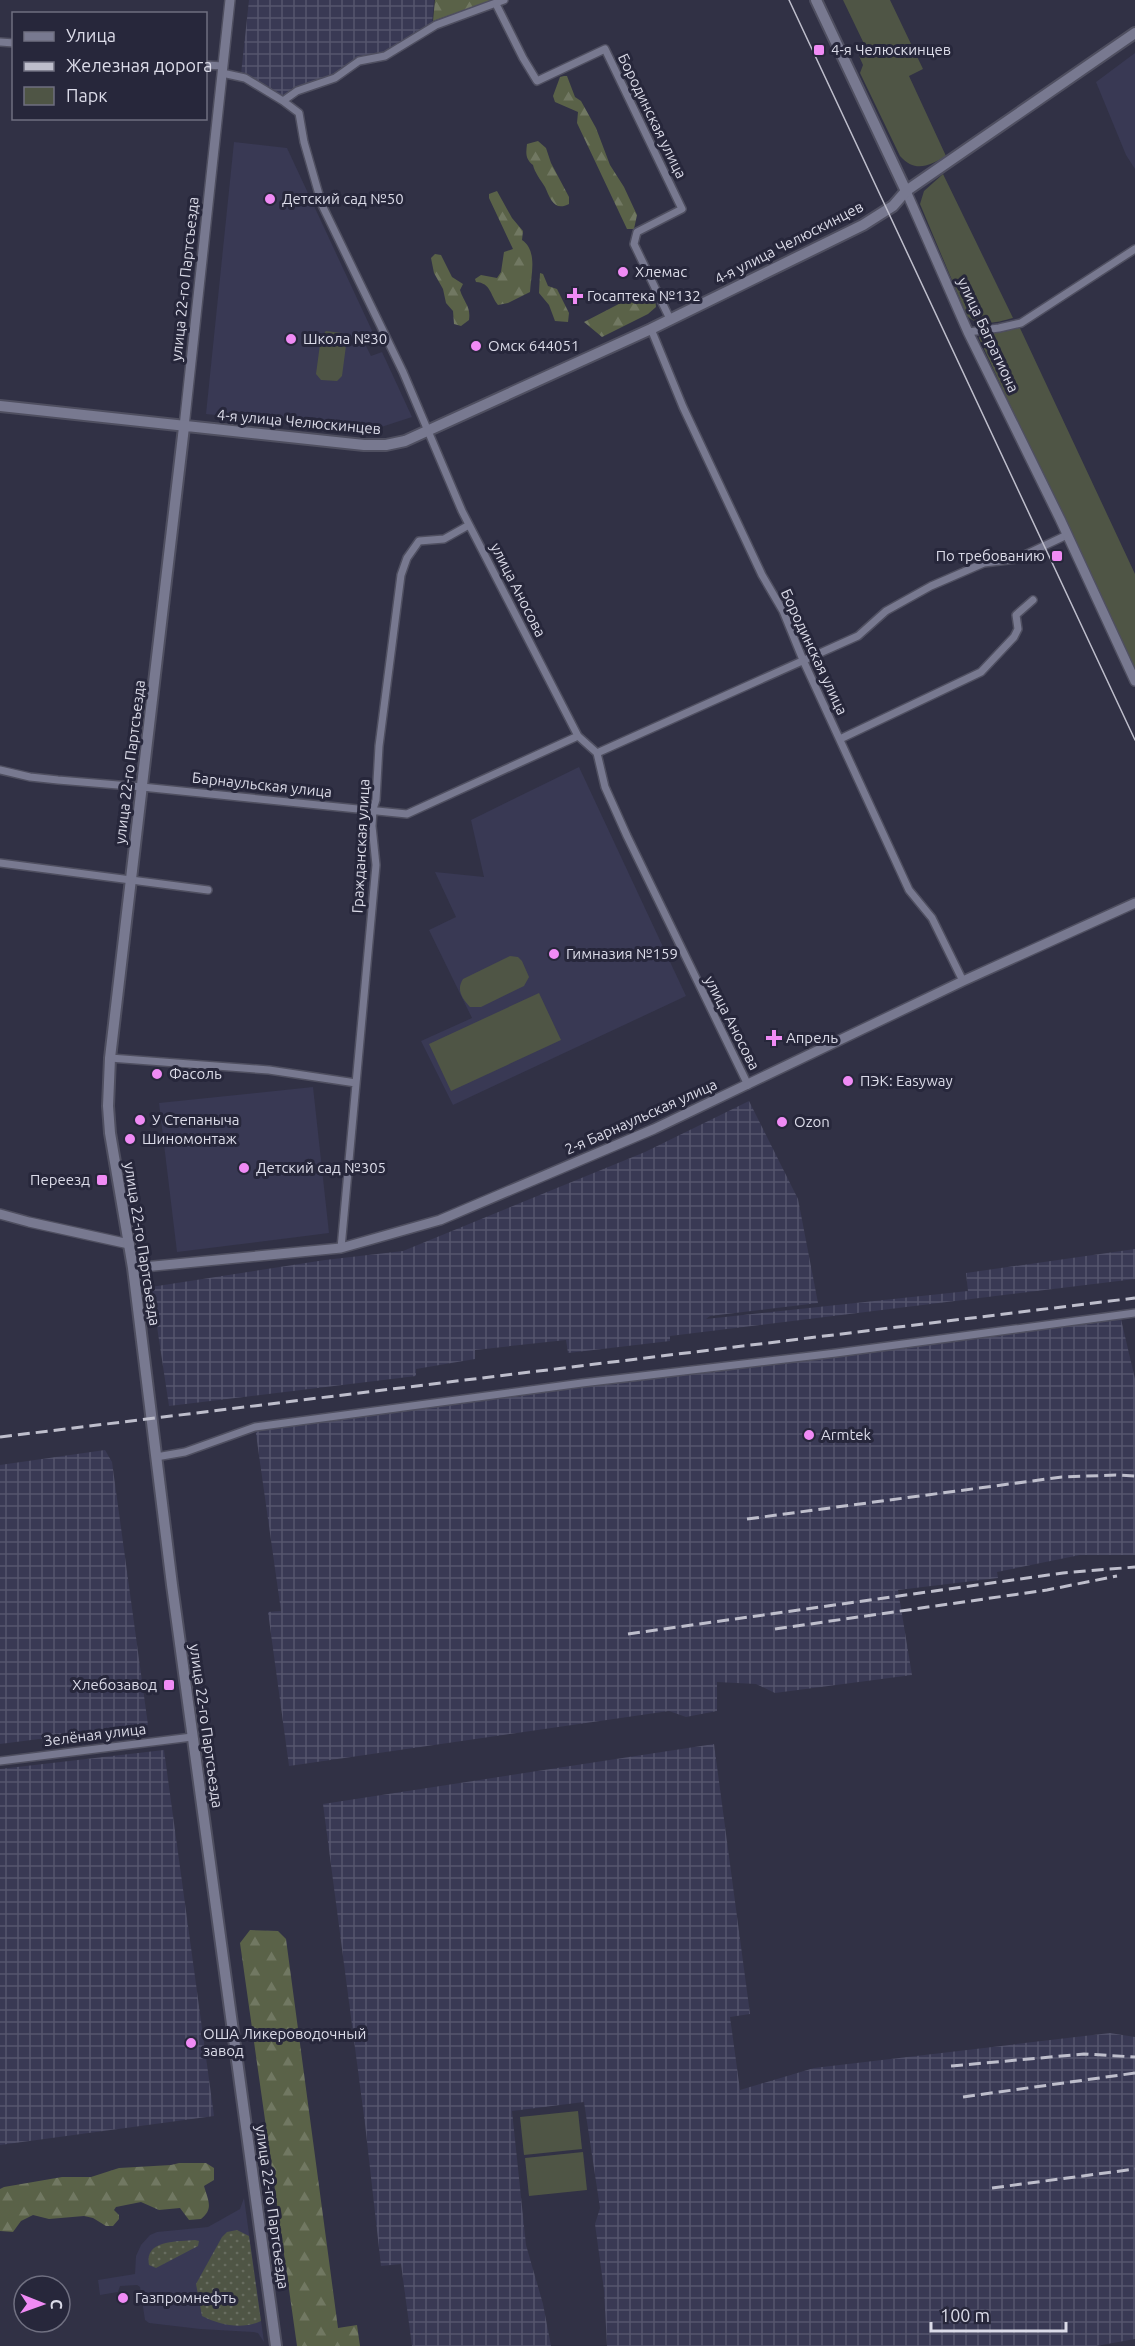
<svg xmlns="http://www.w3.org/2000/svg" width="1135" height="2346" font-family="Ubuntu,sans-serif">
  <defs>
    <pattern id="industrial-grid" width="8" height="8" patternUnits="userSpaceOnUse" patternTransform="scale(1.5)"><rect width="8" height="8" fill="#393954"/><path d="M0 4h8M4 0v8" fill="none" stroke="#55556d"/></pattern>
    <pattern id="grass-dots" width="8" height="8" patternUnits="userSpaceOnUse" patternTransform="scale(1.5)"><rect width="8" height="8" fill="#4f5545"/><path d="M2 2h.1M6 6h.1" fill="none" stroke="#686d60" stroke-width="1.8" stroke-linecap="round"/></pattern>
    <pattern id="forest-firs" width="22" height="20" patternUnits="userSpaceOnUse" patternTransform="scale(1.5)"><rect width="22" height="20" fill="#5a6248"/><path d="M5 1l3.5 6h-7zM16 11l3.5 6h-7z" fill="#717862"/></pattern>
  </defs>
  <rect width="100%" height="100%" fill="#313145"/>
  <path fill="#393954" d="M1135 53V169L1126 155 1096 82Z
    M234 142 287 148 375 337 364 342 371 356 382 352 412 417 369 431 206 414Z
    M579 767 686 996 453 1105 421 1041 472 1018 429 930 456 917 435 872 484 877 471 820Z
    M313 1087 329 1233 177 1252 159 1103Z
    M244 2198 264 2342 258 2333 253 2332 200 2329 149 2323 145 2320 140 2287 137 2285 120 2286 118 2292 100 2295 98 2280 135 2274 136 2256 141 2245 150 2235 157 2232 208 2227 240 2209Z"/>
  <path fill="url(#industrial-grid)" d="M249 0H434L432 24 358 67 284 96 241 74Z
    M749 1101 798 1199 818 1303 710 1316 706 1319 968 1291 966 1273 1135 1249V1279L670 1336V1341L568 1353 566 1340 475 1350V1359L416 1369V1376L169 1406 151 1287 325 1260 403 1251 645 1152Z
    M1120 1315 1135 1379V1555H1080L997 1572 998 1578 898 1590 912 1675 775 1693 756 1684 717 1682V1711L686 1717 669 1711 289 1766 268 1612 281 1611 255 1427Z
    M105 1450 112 1462 148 1725 0 1744V1465Z
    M714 1744 750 2014 730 2017 740 2090 814 2068 1110 2033 1135 2037V2339L1096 2346H607L604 2290 595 2224 600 2208 584 2102 512 2111 526 2245 543 2304 551 2346H412L401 2264 381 2266 365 2124 323 1804Z
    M164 1750 214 2116 0 2145V1769Z"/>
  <path fill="url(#grass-dots)" d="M237 2230 249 2236 261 2321C242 2330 220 2325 202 2316L196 2284 222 2237 227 2232Z
    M195 2240 199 2241 198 2246 156 2268 149 2265C144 2239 178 2242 195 2240Z"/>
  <path fill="url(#forest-firs)" d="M435 0H493L433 21Z
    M564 76H567L575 97 581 101 596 128 610 165 624 187 637 215 634 229H627L577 123 578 112 555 102 553 96 560 77Z
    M538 141 546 148 551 163 569 197V204C554 212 550 198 545 187 540 179 535 173 533 165 525 159 526 153 527 144Z
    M497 191 512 218 523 231 522 240C538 251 531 275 530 292L508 303 498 305C490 295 491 283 476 282L475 279 481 275 497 278 501 272 504 252 513 249 489 198V194Z
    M435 254 441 255 452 277 463 284 460 290C464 303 471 306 469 320L461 326 454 324 453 311 446 303 443 289 434 273 431 258Z
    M540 273 543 274 548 286 557 289 569 313 568 322 555 321 549 305 539 293Z
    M640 293 651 294 655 298 656 307 648 314 602 337 584 322Z
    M250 1930 278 1931 286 1939 338 2328 357 2325 360 2346H297L240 1943Z
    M179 2163H206L214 2168V2180L204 2186C208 2200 214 2209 201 2219L189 2220 180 2208 159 2210 141 2202 116 2207 114 2210 119 2215V2219L113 2226H106L93 2218 84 2216 49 2219 33 2215 21 2221 13 2232 0 2231V2189L4 2187 62 2177H91L119 2168 171 2165Z"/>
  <path fill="#4f5545" d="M843 0H890L923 69 909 76 946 156C929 166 915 173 900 156L860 73 863 65 859 56 868 52Z
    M943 174 1013 318C998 322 979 328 967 316L920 204 924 191Z
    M1019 326 1135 574V676L979 338 981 334 1007 331Z
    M326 331 342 333 347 338 342 376 337 381 321 380 316 374 321 337Z
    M510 956 518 957 522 961 529 977 524 986 481 1007H470C462 998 456 990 463 979Z
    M539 993 561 1040 451 1091 429 1044Z
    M578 2111 582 2149 524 2155 520 2117Z
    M583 2152 587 2190 529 2196 525 2158Z"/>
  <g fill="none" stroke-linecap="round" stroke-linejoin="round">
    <g stroke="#4f4f60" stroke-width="10">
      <path id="minor" d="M496 4 523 58 537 81 605 49 682 209 637 232 634 244 670 319
        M0 42 14 43
        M206 65 223 66
        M222 73 245 78 283 101 297 91 335 78 359 61 385 56 436 25 504 0
        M283 101 299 113 304 142 322 205 403 372 462 511 578 736 597 753 605 787 627 836 748 1085
        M651 329 683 407 762 575 783 611 803 660 909 890 932 918 963 981
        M968 332 999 328 1021 323 1135 249
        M840 739 981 672 1014 637 1018 629 1016 615 1033 600
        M597 753 858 636 886 611 931 586 984 563 1016 559 1067 535
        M0 770 30 777 58 780 142 787 407 814 578 736
        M0 863 208 890
        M110 1058 269 1070 356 1083
        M341 1248 376 865 372 826 373 809 376 800 379 746 401 575 407 558 419 541 444 539 469 525
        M156 1457 185 1452 255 1427 582 1383 836 1353 1135 1313
        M0 1761 192 1737"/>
    </g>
    <g stroke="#4f4f60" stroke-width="12">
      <path id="tertiary" d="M906 191 968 332 1060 519 1135 681
        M184 427 230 0
        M0 1214 29 1222 129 1244
        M133 1268 341 1248 440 1220 654 1129 963 981 1135 903"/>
    </g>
    <g stroke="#4f4f60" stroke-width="14">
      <path id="secondary" d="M816 0 906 191
        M0 406 364 445H386L405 441 651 329 863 225 893 206 906 191 1135 33
        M184 427 110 1058 108 1106 110 1133 133 1268 172 1585 276 2346"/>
    </g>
    <use href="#minor" stroke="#787990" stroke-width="7"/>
    <use href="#tertiary" stroke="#787990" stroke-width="9"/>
    <use href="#secondary" stroke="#787990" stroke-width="10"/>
    <path stroke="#bebecc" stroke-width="1.5" d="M789 0 1135 740"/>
    <path stroke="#bebecc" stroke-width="3" stroke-dasharray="12 6" stroke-linecap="butt" d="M0 1437 1135 1298
      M747 1519 1062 1477 1116 1475 1135 1476
      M775 1629 1047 1590 1117 1576
      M628 1634 1063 1573 1135 1567
      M951 2066 1084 2054 1135 2057
      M963 2097 1135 2073
      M992 2188 1135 2169"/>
  </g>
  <g fill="#f08bf5" stroke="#27273b" stroke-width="2">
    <rect x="813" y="44" width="12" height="12" rx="3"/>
    <circle cx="270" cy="199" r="6"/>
    <circle cx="623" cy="272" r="6"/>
    <path d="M572 287h6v6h6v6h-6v6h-6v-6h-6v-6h6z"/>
    <circle cx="291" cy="339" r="6"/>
    <circle cx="476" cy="346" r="6"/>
    <rect x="1051" y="550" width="12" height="12" rx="3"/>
    <circle cx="554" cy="954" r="6"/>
    <path d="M771 1029h6v6h6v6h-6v6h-6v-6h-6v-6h6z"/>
    <circle cx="157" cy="1074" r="6"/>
    <circle cx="848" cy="1081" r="6"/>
    <circle cx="140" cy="1120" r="6"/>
    <circle cx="782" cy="1122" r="6"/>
    <circle cx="130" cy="1139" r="6"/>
    <circle cx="244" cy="1168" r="6"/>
    <rect x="96" y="1174" width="12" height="12" rx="3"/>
    <circle cx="809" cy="1435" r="6"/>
    <rect x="163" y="1679" width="12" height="12" rx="3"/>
    <circle cx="191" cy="2043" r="6"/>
    <circle cx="123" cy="2298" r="6"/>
  </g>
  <g text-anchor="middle" stroke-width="6" stroke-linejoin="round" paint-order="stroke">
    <g font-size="15" fill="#dbdbe8" stroke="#27273b" text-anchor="start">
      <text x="831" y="55">4-я Челюскинцев</text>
      <text x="282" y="204">Детский сад №50</text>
      <text x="635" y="277">Хлемас</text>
      <text x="587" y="301">Госаптека №132</text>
      <text x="303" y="344">Школа №30</text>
      <text x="488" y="351">Омск 644051</text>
      <text x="1045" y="561" text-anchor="end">По требованию</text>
      <text x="566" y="959">Гимназия №159</text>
      <text x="786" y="1043">Апрель</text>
      <text x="169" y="1079">Фасоль</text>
      <text x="860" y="1086">ПЭК: Easyway</text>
      <text x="152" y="1125">У Степаныча</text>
      <text x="794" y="1127">Ozon</text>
      <text x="142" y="1144">Шиномонтаж</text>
      <text x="256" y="1173">Детский сад №305</text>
      <text x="90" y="1185" text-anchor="end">Переезд</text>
      <text x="821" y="1440">Armtek</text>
      <text x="157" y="1690" text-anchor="end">Хлебозавод</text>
      <text x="203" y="2039">ОША Ликероводочный<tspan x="203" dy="17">завод</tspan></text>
      <text x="135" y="2303">Газпромнефть</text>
    </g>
    <g font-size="15" fill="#dbdbe8" stroke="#27273b">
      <text transform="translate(652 116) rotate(64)" y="5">Бородинская улица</text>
      <text transform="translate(789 243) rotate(-27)" y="5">4-я улица Челюскинцев</text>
      <text transform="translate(185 279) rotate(-84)" y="5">улица 22-го Партсъезда</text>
      <text transform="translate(988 335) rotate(65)" y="5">улица Багратиона</text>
      <text transform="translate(299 422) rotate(5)" y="5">4-я улица Челюскинцев</text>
      <text transform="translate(518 590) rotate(63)" y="5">улица Аносова</text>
      <text transform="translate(814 652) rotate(65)" y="5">Бородинская улица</text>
      <text transform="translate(130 762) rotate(-83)" y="5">улица 22-го Партсъезда</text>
      <text transform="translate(262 785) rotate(6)" y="5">Барнаульская улица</text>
      <text transform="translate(361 846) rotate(-87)" y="5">Гражданская улица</text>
      <text transform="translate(732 1023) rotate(63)" y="5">улица Аносова</text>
      <text transform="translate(641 1117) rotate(-24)" y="5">2-я Барнаульская улица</text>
      <text transform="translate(142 1244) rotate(81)" y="5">улица 22-го Партсъезда</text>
      <text transform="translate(206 1726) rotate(82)" y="5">улица 22-го Партсъезда</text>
      <text transform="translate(95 1735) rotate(-7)" y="5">Зелёная улица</text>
      <text transform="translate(272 2207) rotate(82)" y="5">улица 22-го Партсъезда</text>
    </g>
  </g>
  <rect x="12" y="12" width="195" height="108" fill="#27273b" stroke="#6f6f80" stroke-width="1.5"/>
  <rect x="24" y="32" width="30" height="9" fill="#787990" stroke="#6f6f80" stroke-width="1.5"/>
  <text x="66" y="42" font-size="18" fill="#dbdbe8">Улица</text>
  <rect x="24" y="62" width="30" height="9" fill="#bebecc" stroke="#6f6f80" stroke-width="1.5"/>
  <text x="66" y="72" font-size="18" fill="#dbdbe8">Железная дорога</text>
  <rect x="24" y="87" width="30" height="18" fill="#4f5545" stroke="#6f6f80" stroke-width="1.5"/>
  <text x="66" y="102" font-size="18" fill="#dbdbe8">Парк</text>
  <g transform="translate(42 2304) rotate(91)"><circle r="28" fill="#27273b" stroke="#6f6f80" stroke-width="1.5"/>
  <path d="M0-4.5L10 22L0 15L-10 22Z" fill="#f08bf5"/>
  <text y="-9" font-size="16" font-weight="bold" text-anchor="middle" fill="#dbdbe8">С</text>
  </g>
  <path d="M931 2322v9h135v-9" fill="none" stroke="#dbdbe8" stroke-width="3"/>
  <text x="940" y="2322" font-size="18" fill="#dbdbe8" stroke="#27273b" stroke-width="4.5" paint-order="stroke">100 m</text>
</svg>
